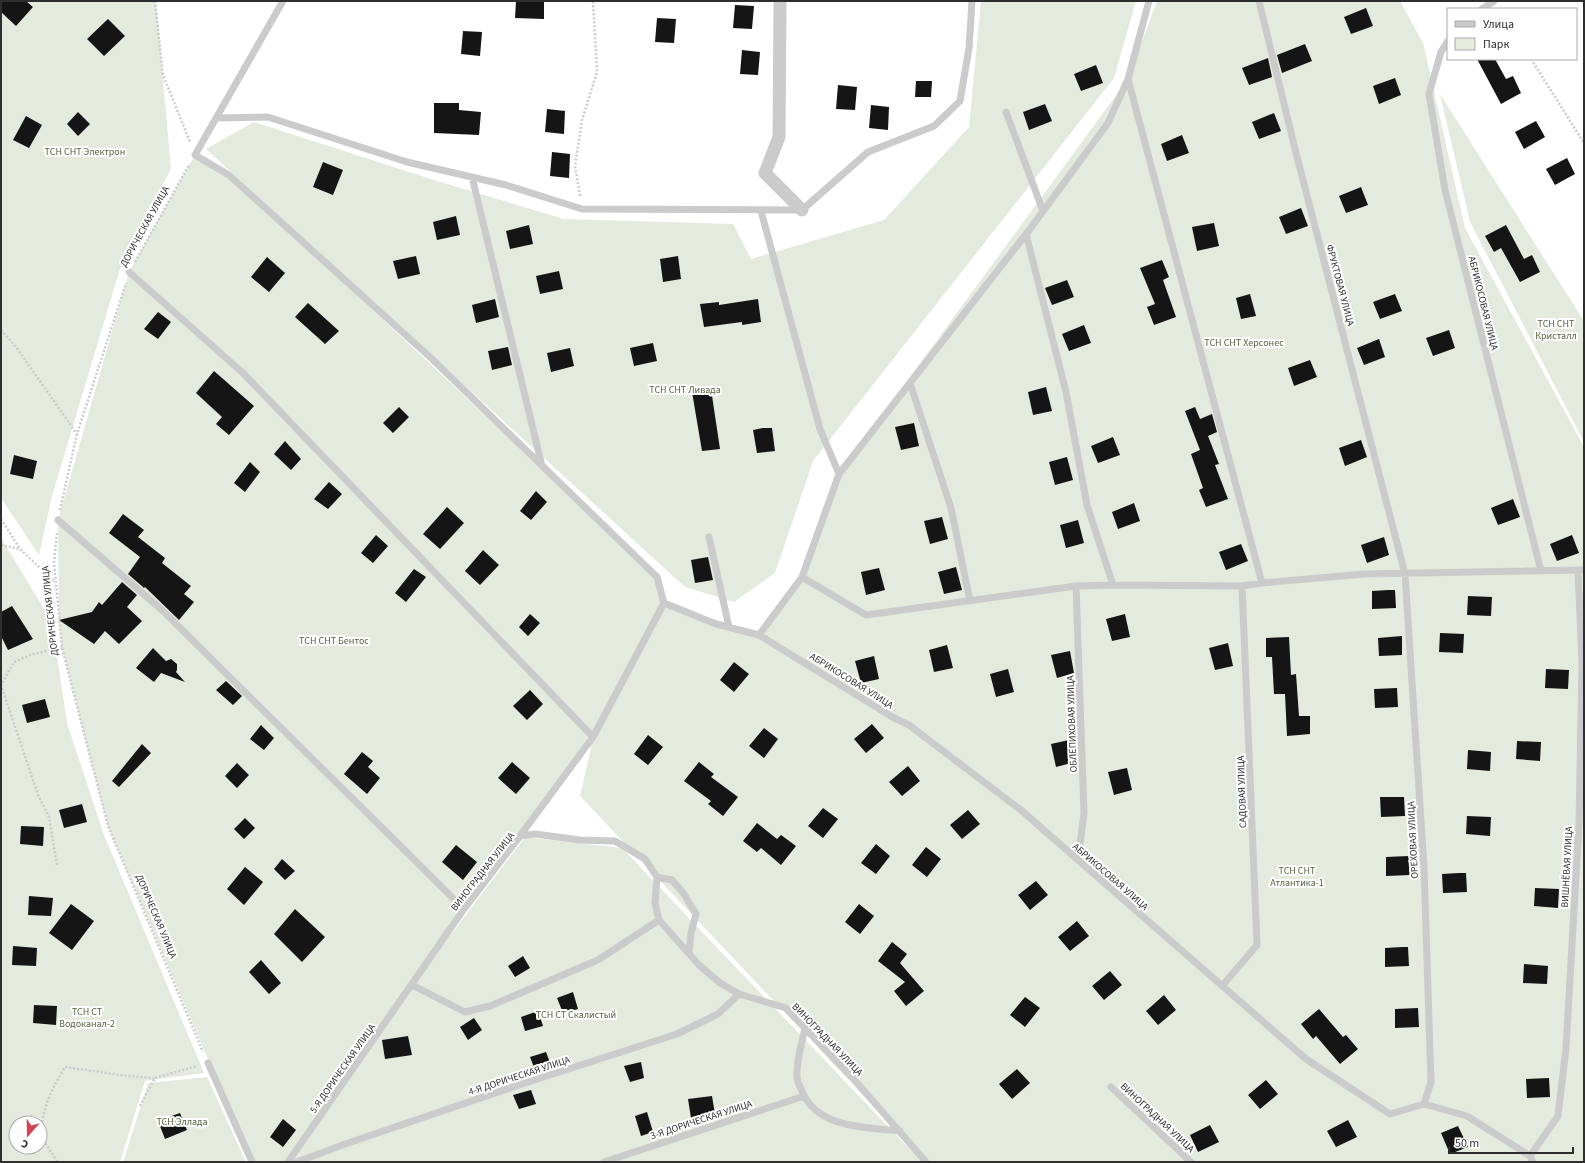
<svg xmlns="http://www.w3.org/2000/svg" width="1585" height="1163" font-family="'Source Sans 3',sans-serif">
  <rect width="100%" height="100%" fill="#fff"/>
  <path fill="#e5eade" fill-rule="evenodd" d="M1 1H156L171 169 122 262 52 496 39 555 1 498Z
    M981 1H1136L1114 78 813 461 775 573 734 602 685 587 206 149 254 122 434 180 564 219 733 224 751 259 884 220 969 127Z
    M1157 1H1400L1423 43 1465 228 1584 447V1162H926L580 796 593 739 501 861 320 1107 525 837 622 848 922 1162H252L108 826 62 648 59 620 58 520 129 272 195 155 229 175 657 577 664 603 759 634 802 577 839 474 1128 79Z
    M1440 94 1584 321V442L1470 222Z
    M1 538 52 622 67 723 104 835 204 1073 145 1081 120 1162H1ZM16 1123H40V1147H16Z
    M207 1077 246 1162H123L148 1083Z"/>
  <path fill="#151515" d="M1 1H26L33 7 16 26 1 12Z
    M516 1H544V19L515 18Z
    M735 5 754 6 752 29 733 28Z
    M1366 8 1373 26 1351 34 1344 17Z
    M657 18 676 19 674 43 655 42Z
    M108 19 125 36 104 56 87 39Z
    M463 31 482 32 480 56 461 54Z
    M1305 44 1312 61 1282 73 1277 55Z
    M742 50 760 52 758 75 740 74Z
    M1268 58 1272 77 1249 85 1242 68Z
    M1477 59H1495L1506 79 1513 76 1521 93 1501 104Z
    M1096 65 1103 83 1081 91 1074 74Z
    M1395 78 1401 95 1379 104 1373 86Z
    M916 81H932L931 97H915Z
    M838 85 857 87 855 110 836 109Z
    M434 103H459V110L481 112 479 135 434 133Z
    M1045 104 1052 121 1029 130 1023 112Z
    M871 105 889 107 888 130 869 128Z
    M547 109 565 111 564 134 545 132Z
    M78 112 90 124 78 136 67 124Z
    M1274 113 1281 131 1259 139 1252 122Z
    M26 116 42 125 29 148 13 140Z
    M1536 121 1545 137 1524 149 1515 132Z
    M1182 135 1189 153 1167 161 1161 144Z
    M552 152 570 154 569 178 550 176Z
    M1567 158 1575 174 1555 185 1546 169Z
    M323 162 343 170 333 195 313 187Z
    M1361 187 1368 205 1346 213 1339 196Z
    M1301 208 1308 226 1286 234 1279 217Z
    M456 216 460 235 437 240 433 222Z
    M1214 223 1219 246 1197 251 1192 227Z
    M529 225 533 244 510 249 506 231Z
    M1506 225 1524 259 1532 255 1540 272 1520 282 1501 248 1494 252 1485 236Z
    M416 256 420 274 398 279 393 261Z
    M678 256 681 279 663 282 660 259Z
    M267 257 285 273 269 292 251 277Z
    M1162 260 1169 277 1163 280 1176 317 1154 325 1147 307 1155 304 1140 268Z
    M559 271 563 289 540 294 536 276Z
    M1067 280 1074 297 1052 305 1045 288Z
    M1250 294 1256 316 1241 319 1236 298Z
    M1395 294 1402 311 1380 319 1373 302Z
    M495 299 499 317 476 323 472 305Z
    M758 299 761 322 742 325V322L704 327 700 304 719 302V305Z
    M308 303 339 331 325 344 295 317Z
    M158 312 171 322 158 339 144 329Z
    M1084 325 1091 343 1069 351 1062 334Z
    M1449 330 1455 348 1433 356 1426 338Z
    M1379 339 1385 357 1364 365 1357 348Z
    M653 343 657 361 634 366 630 348Z
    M508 347 512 365 492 370 488 351Z
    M570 348 574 366 551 372 547 353Z
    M1310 360 1317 377 1294 386 1288 368Z
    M214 371 254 406 229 435 216 424 222 417 196 393Z
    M1046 387 1052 411 1033 415 1028 392Z
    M711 389 720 449 702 451 692 392Z
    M399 407 409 417 393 433 383 423Z
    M1195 407 1200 419 1212 414 1217 432 1208 436 1219 464 1215 465 1228 499 1206 507 1199 490 1203 488 1191 454 1200 450 1185 411Z
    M914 423 919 446 901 450 895 427Z
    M763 428H772L775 451 757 453 753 430Z
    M1113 437 1120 455 1098 463 1091 446Z
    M1361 440 1367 457 1345 466 1339 448Z
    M285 441 301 459 291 470 274 454Z
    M14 455 37 461 33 479 10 474Z
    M1067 457 1073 480 1055 485 1049 462Z
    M250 462 260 472 245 492 234 483Z
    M329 482 342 494 328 509 314 499Z
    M536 491 547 502 531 520 520 511Z
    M1513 499 1520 517 1498 525 1491 508Z
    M1134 503 1140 521 1118 529 1112 512Z
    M447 507 464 523 440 549 423 534Z
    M123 514 144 530 138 537 165 558 162 563 191 586 184 594 194 602 179 620 145 587 144 588 128 574 140 557 109 533Z
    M942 517 948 539 930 544 924 521Z
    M1078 520 1084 543 1066 548 1060 525Z
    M376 535 388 546 373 563 361 553Z
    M1572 535 1579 553 1557 561 1550 544Z
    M1384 537 1389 555 1367 563 1361 545Z
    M1241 544 1248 561 1226 570 1219 552Z
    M483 550 499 565 480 585 465 571Z
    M708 557 713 580 695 583 691 560Z
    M956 567 962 590 944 594 938 572Z
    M879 568 885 590 866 595 861 572Z
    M414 569 426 577 406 602 395 593Z
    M122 582 137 595 127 607 142 621 119 644 105 631 94 644 59 620 92 612 99 602 102 605Z
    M1388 590H1395L1396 608 1372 609V591Z
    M1468 596 1492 597 1491 616 1467 615Z
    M12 606 33 639 8 650 1 636V612Z
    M530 614 540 623 528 636 519 627Z
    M1125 614 1130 637 1112 641 1106 619Z
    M1440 633 1464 634 1463 653 1439 652Z
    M1402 636V655L1379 656 1378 638Z
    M1289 637 1291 675 1296 674 1299 716H1310V734L1287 736 1285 694H1274L1272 657H1266V638Z
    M1228 643 1233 666 1215 670 1209 648Z
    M947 645 953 668 934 672 929 650Z
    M153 648 166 661 171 659 177 664V670L176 672 185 682 161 673 154 682 136 668Z
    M1070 651 1074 673 1057 678 1051 655Z
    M874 656 879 679 861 683 855 661Z
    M734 662 749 674 734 692 720 680Z
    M1008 669 1014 692 996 697 990 674Z
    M1546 669 1569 670 1568 689 1545 688Z
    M226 681 242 696 233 705 216 690Z
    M1397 688 1398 707 1375 708 1374 689Z
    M530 690 543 704 527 720 513 706Z
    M45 699 50 717 27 723 22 705Z
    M872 724 884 738 866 753 854 739Z
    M261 725 274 738 264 750 250 739Z
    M764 728 778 739 764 758 749 746Z
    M648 735 663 747 648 765 634 754Z
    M1069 740 1075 762 1056 767 1051 744Z
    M1517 741 1541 742 1540 761 1516 759Z
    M142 744 151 753 119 787 112 781Z
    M1468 750 1491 752 1490 771 1467 769Z
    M362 752 373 761 368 767 380 778 367 794 344 774Z
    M512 762 530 778 516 794 498 778Z
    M699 762 714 774 711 777 738 797 723 816 708 804 711 801 684 781Z
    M237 763 249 775 237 788 225 776Z
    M908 766 920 781 902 796 889 782Z
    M1127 768 1132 790 1114 795 1108 772Z
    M1380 797H1404L1405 816 1381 817Z
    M82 804 87 822 64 828 59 810Z
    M823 808 838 819 823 838 808 826Z
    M968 810 980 824 962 839 950 825Z
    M1467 816 1491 817 1490 836 1466 834Z
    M245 818 255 828 244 839 234 829Z
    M757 823 777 839 781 835 796 846 781 865 761 848 757 852 743 841Z
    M21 826 44 827 43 846 20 844Z
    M876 844 890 856 876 874 861 863Z
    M456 845 477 862 463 880 442 862Z
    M926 847 941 859 927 877 912 865Z
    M1409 856 1410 875 1386 876V857Z
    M282 859 295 871 285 880 274 869Z
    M245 867 263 882 244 905 227 889Z
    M1459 873H1466L1467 892 1443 893 1442 874Z
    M1036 881 1048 895 1030 910 1018 895Z
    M1535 888 1559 889 1558 908 1534 906Z
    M29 896 53 898 51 916 28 915Z
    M71 904 94 921 72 950 49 933Z
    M859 904 874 916 860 934 845 922Z
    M295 909 325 937 302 962 274 934Z
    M1077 921 1089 936 1070 951 1058 937Z
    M892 942 907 954 900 963 924 991 906 1006 894 991 905 982 878 961Z
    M13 946 37 948 36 966 12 965Z
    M1402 947H1408L1409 966 1385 967V948Z
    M523 956 530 968 515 977 508 966Z
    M261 960 281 983 269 994 249 972Z
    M1524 964 1548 966 1547 984 1523 983Z
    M1110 971 1122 985 1104 1000 1092 986Z
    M573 992 578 1009 563 1013 557 998Z
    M1164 995 1176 1010 1158 1025 1146 1011Z
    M1025 997 1040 1008 1025 1027 1010 1015Z
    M34 1005 57 1006 56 1025 33 1023Z
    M1418 1008 1419 1027 1395 1028V1009Z
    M1319 1009 1343 1037 1346 1035 1358 1049 1340 1064 1316 1036 1313 1039 1301 1024Z
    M538 1011 543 1026 525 1031 521 1017Z
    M474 1018 482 1030 468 1040 460 1027Z
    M408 1036 412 1055 385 1059 382 1040Z
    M546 1052 551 1065 535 1070 530 1057Z
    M641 1062 644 1078 630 1082 624 1066Z
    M1017 1069 1030 1083 1012 1099 999 1084Z
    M1549 1078 1550 1097 1527 1098 1526 1079Z
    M1266 1080 1278 1094 1260 1109 1248 1095Z
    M531 1090 536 1104 519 1109 513 1095Z
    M712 1096 715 1114 691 1118 688 1099Z
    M647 1112 653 1132 641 1136 635 1116Z
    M180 1113 187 1130 165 1139 158 1121Z
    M283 1119 296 1130 283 1147 270 1137Z
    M1348 1120 1357 1137 1336 1147 1327 1131Z
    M1210 1125 1219 1142 1198 1152 1190 1135Z
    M1458 1126 1468 1147 1450 1154 1441 1133Z"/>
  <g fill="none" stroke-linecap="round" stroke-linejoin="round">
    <path stroke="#cbcbcb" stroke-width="2.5" stroke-dasharray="2 2" stroke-linecap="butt" d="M155 1 163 75 190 142
      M1531 59 1584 143
      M580 196 575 166 582 120 597 72 593 1
      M135 262 189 165
      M1 330 16 347 77 434
      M60 510 77 434 126 283
      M1 519 20 549 55 582
      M57 533 54 562 62 648 108 826 203 1052
      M1 545 19 549
      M57 865 49 817 38 795 1 685 14 662 33 654 62 648
      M140 1106 155 1078 197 1066
      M57 1162C53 1153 46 1147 43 1138 37 1117 54 1084 65 1067L128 1076 155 1078"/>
    <path stroke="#cbcbcb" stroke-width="7" d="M283 1 195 155 229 175 431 358 657 577 664 603 593 737 520 836
      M1259 1 1296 153 1405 574 1424 867 1431 1082 1424 1104
      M1482 9 1494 1
      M1448 41 1441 52 1429 94 1445 190 1541 571
      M1128 79 1262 583
      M1006 112 1043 211
      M216 118 268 117 407 162 506 185 582 209 802 210 868 152 934 126 960 101 969 48 972 1
      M472 177 542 466
      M761 211 820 429 839 474
      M1026 234 1066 392 1087 505 1113 585
      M129 272 243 373 593 737
      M910 383 951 508 970 601
      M58 520 162 610 464 909
      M709 537 729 627
      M802 577 839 474 1030 229 1108 123 1128 79 1149 1
      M1076 586 1084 813 1078 860
      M664 603 716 624 759 635 894 718 909 725 1022 811 1306 1059 1390 1114 1424 1104 1467 1116 1530 1156 1533 1162
      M759 635 802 577 866 615 1076 586 1113 585 1242 586 1262 583 1364 574 1584 570
      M657 877 672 880 684 894 696 914 691 933 689 953
      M412 985 465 1012 490 1006 598 960 659 920
      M1222 986 1257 945 1242 586
      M805 1028C802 1043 796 1061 797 1077 797 1081 800 1087 802 1091 817 1129 867 1127 900 1131
      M208 1063 252 1162
      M1111 1087 1191 1162
      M1530 1156 1558 1116 1566 1048 1579 824 1582 663 1578 570
      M288 1162 464 909 520 836 535 834 580 840 615 841 645 859 657 877 655 903 659 920 699 965 720 983 739 994 786 1008 853 1078 926 1162
      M297 1162 348 1143 522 1084 677 1034 718 1014 739 994
      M604 1162 804 1096"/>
    <path stroke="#cbcbcb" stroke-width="13" d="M780 1 779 137 765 173 802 210"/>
  </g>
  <g text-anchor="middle" stroke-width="4" stroke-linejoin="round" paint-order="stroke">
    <g font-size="10" fill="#536541" stroke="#fff">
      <text x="85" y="155">ТСН СНТ Электрон</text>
      <text x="1556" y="327">ТСН СНТ<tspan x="1556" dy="12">Кристалл</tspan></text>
      <text x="1244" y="346">ТСН СНТ Херсонес</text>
      <text x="685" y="393">ТСН СНТ Ливада</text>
      <text x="334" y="644">ТСН СНТ Бентос</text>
      <text x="1297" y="874">ТСН СНТ<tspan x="1297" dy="12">Атлантика-1</tspan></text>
      <text x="87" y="1015">ТСН СТ<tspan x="87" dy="12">Водоканал-2</tspan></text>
      <text x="576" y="1018">ТСН СТ Скалистый</text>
      <text x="182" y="1125">ТСН Эллада</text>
    </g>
    <g font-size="10" fill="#2e2e2e" stroke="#fff">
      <text transform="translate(144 226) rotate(-61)" y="4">ДОРИЧЕСКАЯ УЛИЦА</text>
      <text transform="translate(1341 285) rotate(75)" y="4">ФРУКТОВАЯ УЛИЦА</text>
      <text transform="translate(1484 303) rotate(76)" y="4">АБРИКОСОВАЯ УЛИЦА</text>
      <text transform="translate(49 611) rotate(-96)" y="4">ДОРИЧЕСКАЯ УЛИЦА</text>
      <text transform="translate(852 680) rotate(32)" y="4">АБРИКОСОВАЯ УЛИЦА</text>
      <text transform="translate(1071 724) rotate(-92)" y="4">ОБЛЕПИХОВАЯ УЛИЦА</text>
      <text transform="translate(1241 792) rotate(-92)" y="4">САДОВАЯ УЛИЦА</text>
      <text transform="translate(1412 840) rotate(-93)" y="4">ОРЕХОВАЯ УЛИЦА</text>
      <text transform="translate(1566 867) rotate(-87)" y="4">ВИШНЁВАЯ УЛИЦА</text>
      <text transform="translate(482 871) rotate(-52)" y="4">ВИНОГРАДНАЯ УЛИЦА</text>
      <text transform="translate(1111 876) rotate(41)" y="4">АБРИКОСОВАЯ УЛИЦА</text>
      <text transform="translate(157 916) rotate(67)" y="4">ДОРИЧЕСКАЯ УЛИЦА</text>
      <text transform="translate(828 1039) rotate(46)" y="4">ВИНОГРАДНАЯ УЛИЦА</text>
      <text transform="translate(342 1068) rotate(-55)" y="4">5-Я ДОРИЧЕСКАЯ УЛИЦА</text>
      <text transform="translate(519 1075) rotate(-18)" y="4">4-Я ДОРИЧЕСКАЯ УЛИЦА</text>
      <text transform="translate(1158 1117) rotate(43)" y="4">ВИНОГРАДНАЯ УЛИЦА</text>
      <text transform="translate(701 1119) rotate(-18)" y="4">3-Я ДОРИЧЕСКАЯ УЛИЦА</text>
    </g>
  </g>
  <rect width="1585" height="1163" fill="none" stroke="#2e2e2e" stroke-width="4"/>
  <rect x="1447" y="8" width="130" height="52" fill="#ffffff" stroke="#ababab"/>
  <rect x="1455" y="21" width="20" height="6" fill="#cbcbcb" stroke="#ababab"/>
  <text x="1483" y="28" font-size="12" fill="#2e2e2e">Улица</text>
  <rect x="1455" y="38" width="20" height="12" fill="#e5eade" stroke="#ababab"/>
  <text x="1483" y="48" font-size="12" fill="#2e2e2e">Парк</text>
  <g transform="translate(28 1135) rotate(200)"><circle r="19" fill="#ffffff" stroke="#ababab"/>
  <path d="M0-3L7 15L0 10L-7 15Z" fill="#d14553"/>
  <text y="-6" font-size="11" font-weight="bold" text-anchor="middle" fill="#2e2e2e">С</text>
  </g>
  <path d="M1449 1147v6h124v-6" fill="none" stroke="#2e2e2e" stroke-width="2"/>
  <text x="1455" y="1147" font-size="12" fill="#2e2e2e" stroke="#ffffff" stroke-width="3" paint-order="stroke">50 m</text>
</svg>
